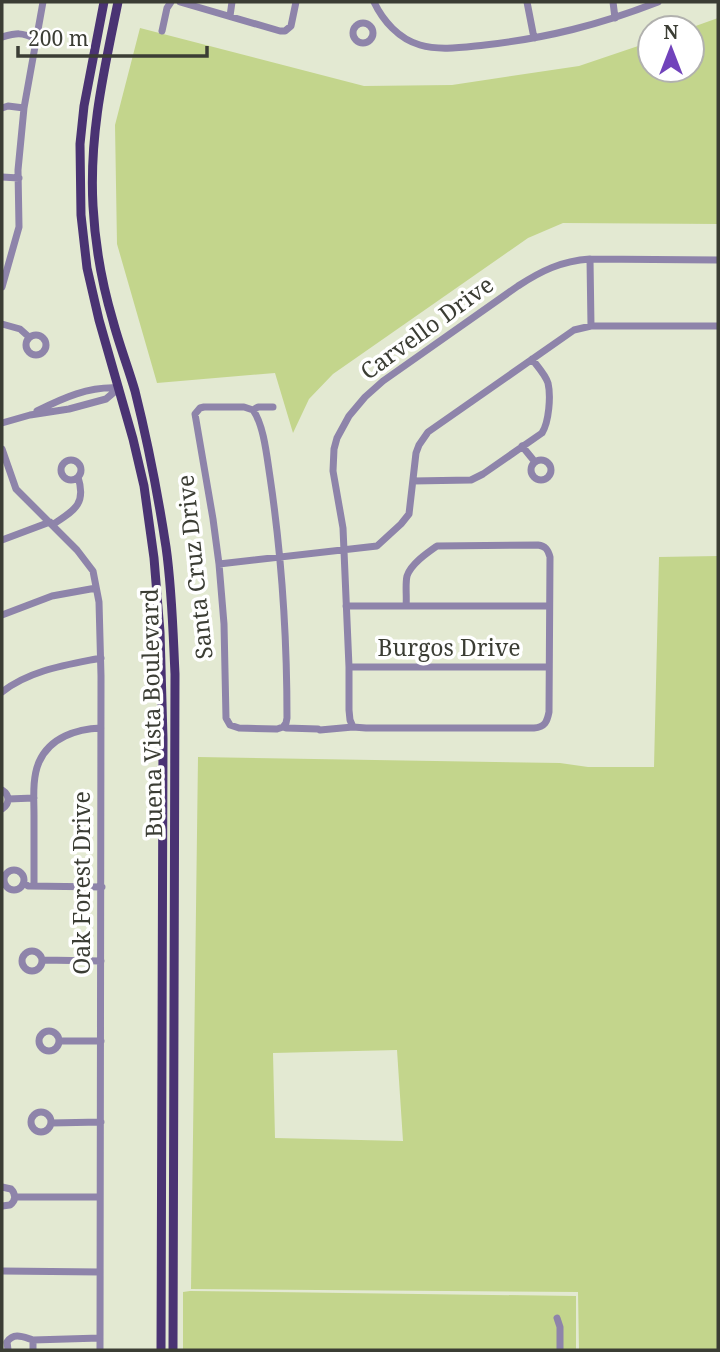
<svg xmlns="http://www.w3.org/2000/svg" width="720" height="1352" font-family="'Noto Serif',serif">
  <rect width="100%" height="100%" fill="#e3e9d2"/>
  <path fill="#c3d58c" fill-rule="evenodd" d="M718 18V224L563 223 528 238 333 374 309 399 293 433 275 373 157 383 117 244 115 125 140 28 364 86 452 85 579 66 650 42V70H692V28H690Z
    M718 556V1350H579L578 1292 191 1289 198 757 560 763 588 767H654L659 557ZM397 1050 403 1141 275 1138 273 1053Z
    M190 1291 576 1296V1350H183V1292Z"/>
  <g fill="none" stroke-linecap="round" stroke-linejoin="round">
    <path stroke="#8e84aa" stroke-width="7" d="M180 2 280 31H285L291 26 296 2
      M374 2C383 21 399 39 420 45 440 51 464 47 485 45 547 38 599 25 658 2
      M527 2 534 38
      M613 2 615 18
      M230 16 232 2
      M353 33a10 10 0 1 1 20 0a10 10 0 1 1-20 0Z
      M162 31 167 8 171 2
      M2 37C17 33 21 32 36 39
      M2 108 8 106 24 108
      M2 177 19 178
      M590 259 591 326
      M2 287 19 227 18 170 24 108 43 2
      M2 324 20 329 29 337
      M26 345a10 10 0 1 1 20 0a10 10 0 1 1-20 0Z
      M273 407H258L253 410 244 407H204L200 408 195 414 213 519 219 564 224 624 226 718 230 725 239 728 277 729 283 727 286 728 318 729
      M253 410C264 425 267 458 270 477 282 558 287 637 287 718L286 723 283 727
      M37 411C63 398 89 386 119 388
      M2 423 30 415 69 409 106 399 119 388
      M522 446 535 462
      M2 449 16 489 77 550 93 571 99 602 101 676 100 1350
      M61 470a10 10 0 1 1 20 0a10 10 0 1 1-20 0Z
      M531 470a10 10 0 1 1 20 0a10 10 0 1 1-20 0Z
      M413 481 471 480 483 474 542 433C549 422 551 396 548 383 545 374 537 366 532 359
      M52 525C73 511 87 505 78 477
      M2 540 50 522
      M219 564 377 546 401 524 409 514 416 453 419 445 428 432 574 330 591 326H718
      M346 606H549
      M2 615 52 596 96 588
      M349 667H549
      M2 692C30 670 66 665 101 658
      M353 727 350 720 349 710V667L343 528 333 471 334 449 337 438 349 416 365 397 383 381 518 286C541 271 561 261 590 259L718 260
      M320 730 353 727 366 728H534C545 727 547 722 549 712L550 557C548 549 545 546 538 545L437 546C427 553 411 564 407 576 405 585 407 597 406 606
      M2 790C10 795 10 804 2 809
      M8 799 34 798
      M4 880a10 10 0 1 1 20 0a10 10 0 1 1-20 0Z
      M24 883 28 886 102 887
      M34 886C34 862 34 839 34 815 34 799 32 778 39 762 50 737 77 729 101 728
      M22 961a10 10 0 1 1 20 0a10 10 0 1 1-20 0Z
      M42 960 101 961
      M39 1041a10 10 0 1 1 20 0a10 10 0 1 1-20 0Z
      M59 1041H101
      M31 1122a10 10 0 1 1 20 0a10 10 0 1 1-20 0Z
      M51 1123 101 1122
      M2 1187 11 1189C16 1194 16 1201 10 1205L2 1206
      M15 1197H100
      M2 1271 100 1272
      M557 1318 560 1327V1350
      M8 1350 7 1342C14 1332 23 1337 33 1340
      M33 1350V1340L100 1338"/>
    <path stroke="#4a3373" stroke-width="9" d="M104 2 84 106 80 144 81 215 87 268 99 320 133 439 144 486 154 558 160 632 163 739 161 1350
      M118 2C104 71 89 134 93 206 95 244 102 284 113 321 119 344 128 367 135 391 148 443 158 495 166 547 172 589 173 632 175 674L173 1350"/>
  </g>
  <g text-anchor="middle" stroke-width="7" stroke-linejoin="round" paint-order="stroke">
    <g font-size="23" fill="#3b3d34" stroke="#fff">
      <text transform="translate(427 328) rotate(-36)" y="8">Carvello Drive</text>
      <text transform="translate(195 567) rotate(-96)" y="8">Santa Cruz Drive</text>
      <text x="449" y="656">Burgos Drive</text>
      <text transform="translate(152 713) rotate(-91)" y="8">Buena Vista Boulevard</text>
      <text transform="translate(82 883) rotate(-90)" y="8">Oak Forest Drive</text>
    </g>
  </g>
  <rect width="720" height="1352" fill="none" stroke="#3b3d34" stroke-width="7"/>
  <g transform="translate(671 49)"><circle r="33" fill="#ffffff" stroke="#b1b1ae" stroke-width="2"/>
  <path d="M0-5L12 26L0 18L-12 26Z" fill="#7143bb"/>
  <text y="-10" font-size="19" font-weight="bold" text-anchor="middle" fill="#3b3d34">N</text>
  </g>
  <path d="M18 46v10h189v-10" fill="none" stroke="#3b3d34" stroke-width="3.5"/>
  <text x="28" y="46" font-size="21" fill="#3b3d34" stroke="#ffffff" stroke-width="5" paint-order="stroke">200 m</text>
</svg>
